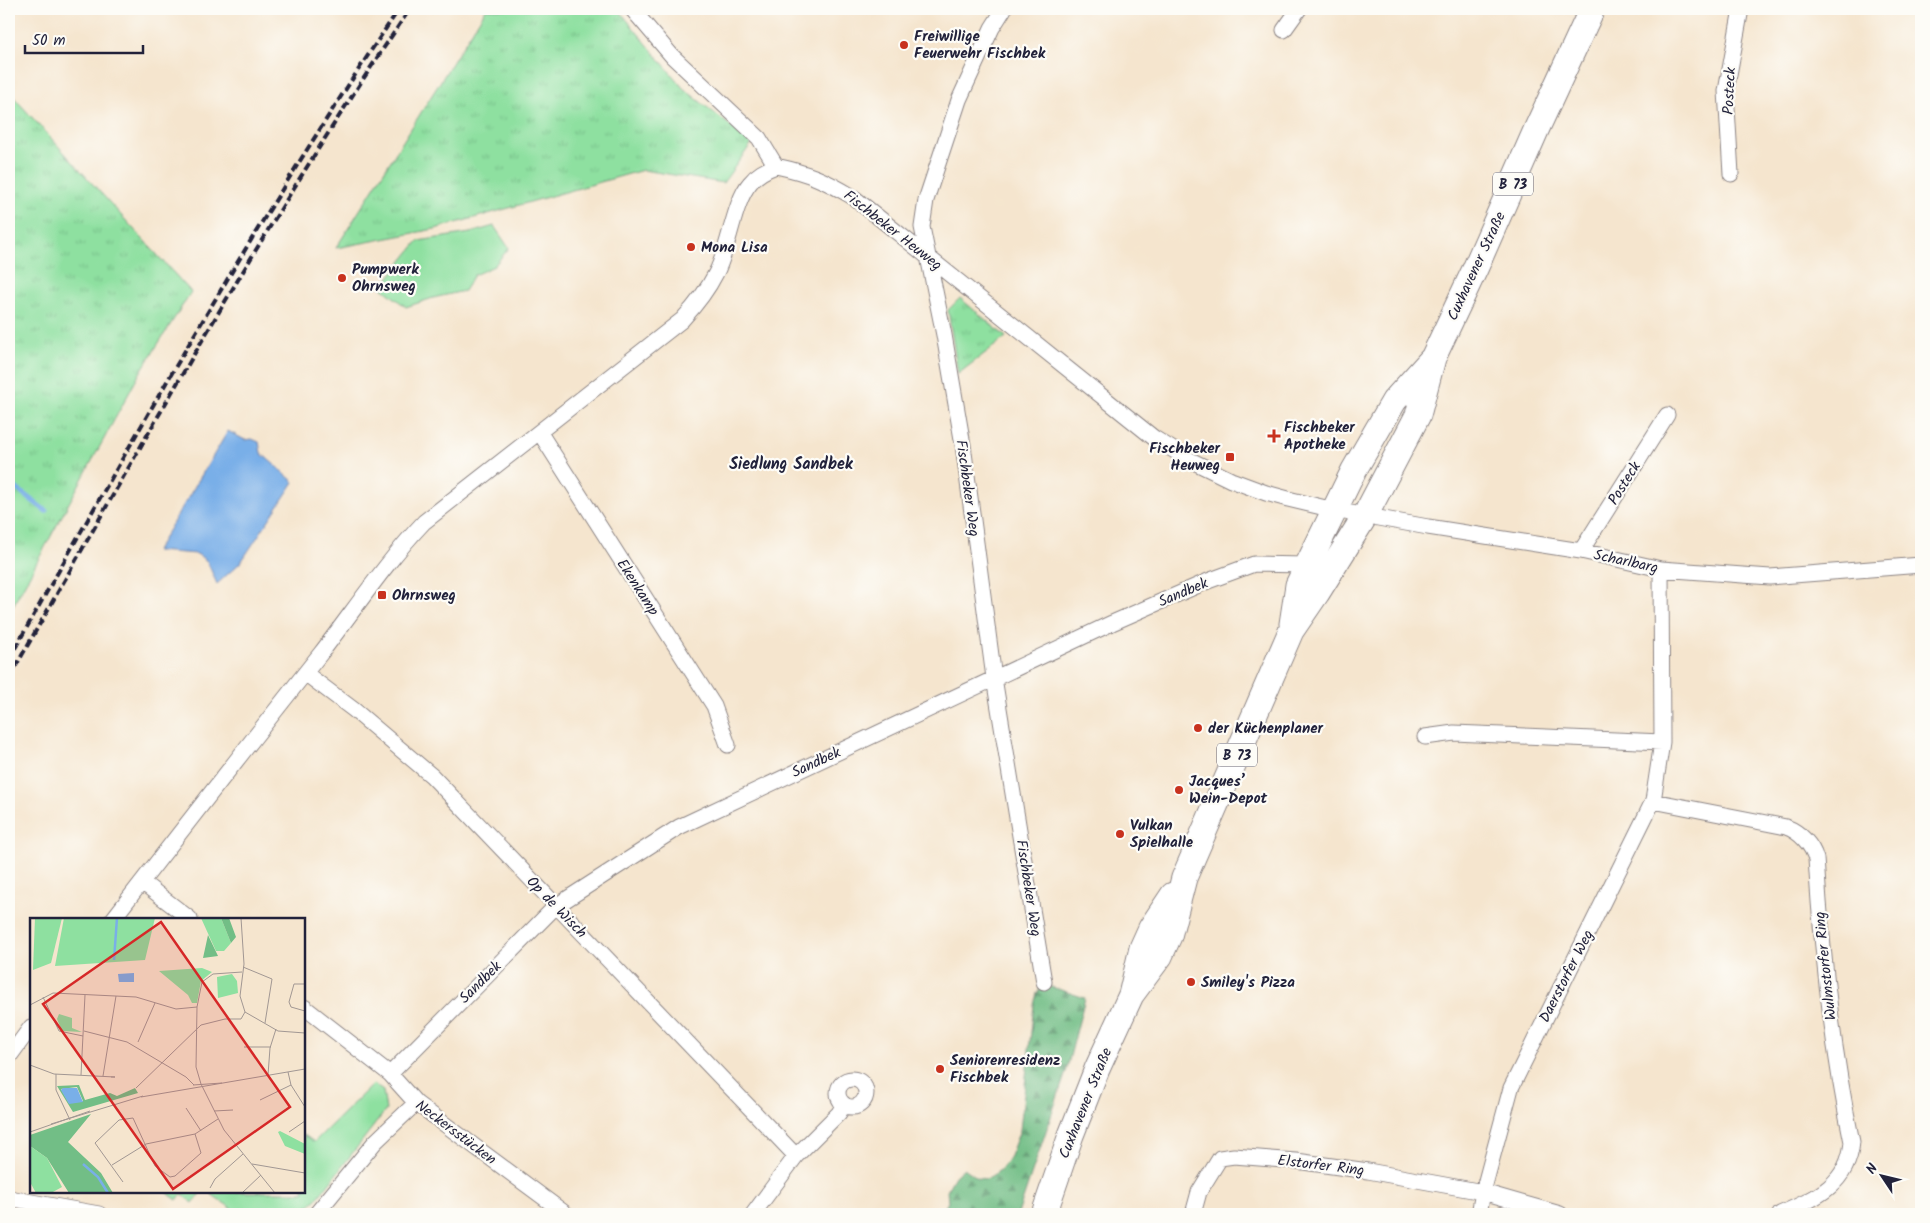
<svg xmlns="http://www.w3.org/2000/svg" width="1930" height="1223" font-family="Kalam,sans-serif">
  <defs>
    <pattern id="grass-tufts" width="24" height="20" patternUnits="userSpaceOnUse" patternTransform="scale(1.25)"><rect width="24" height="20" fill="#8ee0a0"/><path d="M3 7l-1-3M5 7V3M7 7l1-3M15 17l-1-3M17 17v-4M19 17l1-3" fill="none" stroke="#7ac08b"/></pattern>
    <pattern id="forest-firs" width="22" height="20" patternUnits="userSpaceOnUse" patternTransform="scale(1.25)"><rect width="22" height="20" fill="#72be86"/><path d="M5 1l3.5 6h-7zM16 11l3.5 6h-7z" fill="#5d9a6f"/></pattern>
  </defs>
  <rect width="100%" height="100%" fill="#fdfcf7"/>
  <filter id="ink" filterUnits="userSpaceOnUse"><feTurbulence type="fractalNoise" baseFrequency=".02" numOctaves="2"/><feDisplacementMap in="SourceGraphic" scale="10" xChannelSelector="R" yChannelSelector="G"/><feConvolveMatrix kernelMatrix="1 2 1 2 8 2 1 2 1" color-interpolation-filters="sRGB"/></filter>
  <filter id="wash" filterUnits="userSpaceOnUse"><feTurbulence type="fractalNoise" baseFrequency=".0096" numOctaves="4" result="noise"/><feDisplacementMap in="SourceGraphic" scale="20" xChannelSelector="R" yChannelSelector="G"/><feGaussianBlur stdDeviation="1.12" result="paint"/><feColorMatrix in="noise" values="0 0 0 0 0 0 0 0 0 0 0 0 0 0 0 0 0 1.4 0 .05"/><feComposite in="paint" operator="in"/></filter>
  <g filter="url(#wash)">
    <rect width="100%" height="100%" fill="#f5e5ce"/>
    <path fill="url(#grass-tufts)" stroke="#58816e" d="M486 9H618L683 88 752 143 723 183 643 170 435 229 336 248Z
      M9 92 191 292 141 371 9 613Z
      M960 298 1006 337 958 374 948 310Z"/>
    <path fill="url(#forest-firs)" stroke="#4a7060" d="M1042 987H1052L1085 998 1066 1072 1018 1214H941L948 1202 947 1190 955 1176 964 1168 978 1178 986 1179 993 1176 1003 1167 1010 1156 1020 1130 1034 1005 1037 993Z"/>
    <path fill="#8ee0a0" stroke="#58816e" d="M494 226 509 248 494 266 474 275 464 291 433 298 406 307 381 287 418 241 470 233Z
      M373 1084 383 1091 386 1110 316 1200 298 1214H240L208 1192H304V1135L314 1142Z
      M166 1192H201L193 1203 182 1194 177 1200Z"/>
    <path fill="#79afe8" stroke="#4e6892" d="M228 431 245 440 252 439 259 442 261 453 294 482 241 562 217 584 207 561 197 554 156 551Z"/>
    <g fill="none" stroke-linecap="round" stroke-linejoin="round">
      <path stroke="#79afe8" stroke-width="5" d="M9 483 46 511"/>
    </g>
  </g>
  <g filter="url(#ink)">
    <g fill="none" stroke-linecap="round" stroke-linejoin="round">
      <g stroke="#8c8484" stroke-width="17">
        <path id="street" d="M632 9 672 56 759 138 776 166C808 173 825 180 853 197L1154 438 1188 459 1231 480 1266 493 1288 499 1334 510 1428 527 1581 551 1661 569 1770 577 1921 565
          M1004 9 992 28 959 100 926 200 922 227 944 335 963 445 994 678 1044 982
          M1284 30 1299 9
          M1731 174 1726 91 1741 9
          M540 433 714 706 728 745
          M1581 551 1667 415
          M305 673 354 710 432 776 796 1156
          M1425 737 1454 733 1662 742
          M1653 801 1786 827C1800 832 1812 845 1816 859 1822 954 1832 1048 1852 1142 1848 1185 1816 1198 1780 1214
          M142 882 190 919
          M113 919C182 830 251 741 321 653 355 609 386 562 424 522L682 320C695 306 707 291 716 273 729 249 734 201 750 183 757 174 765 170 776 166
          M304 1007 390 1074 416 1103 566 1214
          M9 1057 31 1027
          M390 1074 556 906 679 827 1112 623 1208 581 1254 564 1306 565
          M838 1093a14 14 0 1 1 28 0a14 14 0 1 1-28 0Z
          M9 1198 99 1214
          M316 1214 375 1142 416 1103
          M753 1214 796 1156 839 1113 844 1104
          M1193 1214 1199 1192 1220 1158 1234 1156 1296 1161 1368 1171 1483 1192 1560 1214
          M1479 1214 1483 1192 1511 1088 1653 801 1662 742 1661 569"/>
      </g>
      <g stroke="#8c8484" stroke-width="27">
        <path id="primary" d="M1292 624 1298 585 1354 470 1394 401 1431 360
          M1131 995 1160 956 1169 936 1184 878 1291 631 1317 593 1365 516 1418 415 1433 358 1475 269 1537 128 1592 9
          M1044 1214 1071 1135 1097 1069 1131 995 1142 948 1151 928 1173 895"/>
      </g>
      <use href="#street" stroke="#fff" stroke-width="15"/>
      <use href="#primary" stroke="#fff" stroke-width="25"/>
      <path stroke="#22223b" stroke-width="4" stroke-dasharray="8 4" stroke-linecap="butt" d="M9 659C133 439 257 218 399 9
        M9 678C138 452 263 224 410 9"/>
    </g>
  </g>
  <g fill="#c8321e" stroke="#fdfcf7" stroke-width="2">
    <circle cx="904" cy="45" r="5"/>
    <circle cx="691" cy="247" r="5"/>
    <circle cx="342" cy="278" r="5"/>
    <path d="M1271.5 428.5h5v5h5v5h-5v5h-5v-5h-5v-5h5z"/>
    <rect x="1225" y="452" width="10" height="10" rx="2.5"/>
    <rect x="377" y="590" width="10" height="10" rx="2.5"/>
    <circle cx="1198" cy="728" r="5"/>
    <circle cx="1179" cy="790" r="5"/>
    <circle cx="1120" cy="834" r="5"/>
    <circle cx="1191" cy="982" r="5"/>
    <circle cx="940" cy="1069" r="5"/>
  </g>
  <g text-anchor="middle" stroke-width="4.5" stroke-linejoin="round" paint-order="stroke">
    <g fill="#fdfcf7" stroke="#646373" stroke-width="1">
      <rect x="1493" y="172.5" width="40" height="23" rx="4"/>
      <rect x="1217" y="743.5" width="40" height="23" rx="4"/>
    </g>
    <g font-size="14" font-weight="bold" fill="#22223b">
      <text x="1513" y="189">B 73</text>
      <text x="1237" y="760">B 73</text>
    </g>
    <g font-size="15" font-weight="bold" fill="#22223b" stroke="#fdfcf7" text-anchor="start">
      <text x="914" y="41">Freiwillige<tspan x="914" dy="17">Feuerwehr Fischbek</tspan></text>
      <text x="701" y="252">Mona Lisa</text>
      <text x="352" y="274">Pumpwerk<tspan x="352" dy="17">Ohrnsweg</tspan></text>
      <text x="1284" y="432">Fischbeker<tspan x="1284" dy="17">Apotheke</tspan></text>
      <text x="1220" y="453" text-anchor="end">Fischbeker<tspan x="1220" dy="17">Heuweg</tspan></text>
      <text x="392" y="600">Ohrnsweg</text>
      <text x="1208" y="733">der Küchenplaner</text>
      <text x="1189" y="786">Jacques’<tspan x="1189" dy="17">Wein-Depot</tspan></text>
      <text x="1130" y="830">Vulkan<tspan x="1130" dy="17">Spielhalle</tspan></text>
      <text x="1201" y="987">Smiley's Pizza</text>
      <text x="950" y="1065">Seniorenresidenz<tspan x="950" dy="17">Fischbek</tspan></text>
    </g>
    <g font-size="15" fill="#22223b" stroke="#fdfcf7">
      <text transform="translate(1729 91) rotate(-87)" y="5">Posteck</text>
      <text transform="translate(893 230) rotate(38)" y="5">Fischbeker Heuweg</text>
      <text transform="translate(1476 266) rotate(-65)" y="5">Cuxhavener Straße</text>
      <text transform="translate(1624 483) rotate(-58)" y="5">Posteck</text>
      <text transform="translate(968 488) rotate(82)" y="5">Fischbeker Weg</text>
      <text transform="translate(1626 561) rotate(12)" y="5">Scharlbarg</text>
      <text transform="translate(638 587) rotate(57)" y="5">Ekenkamp</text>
      <text transform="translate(1183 592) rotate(-23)" y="5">Sandbek</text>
      <text transform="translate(816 762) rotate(-25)" y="5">Sandbek</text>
      <text transform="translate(1029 888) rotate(81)" y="5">Fischbeker Weg</text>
      <text transform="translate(557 907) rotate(46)" y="5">Op de Wisch</text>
      <text transform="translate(1825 966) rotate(-96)" y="5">Wulmstorfer Ring</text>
      <text transform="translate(1566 976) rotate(-63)" y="5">Daerstorfer Weg</text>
      <text transform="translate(480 982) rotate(-45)" y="5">Sandbek</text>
      <text transform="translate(1085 1103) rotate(-68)" y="5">Cuxhavener Straße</text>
      <text transform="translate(456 1132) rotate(37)" y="5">Neckersstücken</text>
      <text transform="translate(1321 1165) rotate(7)" y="5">Elstorfer Ring</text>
    </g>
    <g font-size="16" font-weight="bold" fill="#22223b" stroke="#fdfcf7">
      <text x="791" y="469">Siedlung Sandbek</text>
    </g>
  </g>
  <g transform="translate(30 918)">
    <rect width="275" height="275" fill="#f5e5ce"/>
    <path d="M34 0H125L115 42 25 48ZM171 0H191L201 25 194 33H186ZM172 50 182 54 171 63 167 85H162L158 77 129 53ZM250 213 275 226V236L255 228 248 214Z" fill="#8ee0a0"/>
    <path d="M191 0H199L206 19 201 25ZM178 17 188 38 173 40ZM49 167 55 182 80 175 87 178 105 170 108 175 43 194 27 168ZM47 169 53 183 39 185 31 171ZM61 196 38 224 71 255 83 275H39L17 240 0 228V217Z" fill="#72be86" fill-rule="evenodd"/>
    <path d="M202 56 207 63 208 75 188 80 187 59ZM29 96 42 100V110L52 114 32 113 27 101ZM0 228 17 240 32 269 21 275H6L0 264Z" fill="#8ee0a0"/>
    <path d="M5 0H32L21 45 3 52Z" fill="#8ee0a0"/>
    <path d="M104 55V64H89L88 56ZM33 170H47L53 184 39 186 31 172Z" fill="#79afe8"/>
    <path fill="none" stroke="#79afe8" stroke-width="2.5" d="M84 42 87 0M53 246 68 259 78 275"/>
    <path fill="none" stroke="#a19793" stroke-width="1" d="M211 0 214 46 210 78 215 94M213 49 242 61 235 105M212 54 183 56 172 64 167 89 166 149 171 166 194 212 245 275M275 66H264L259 84 261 89 275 93M13 79 29 113 53 118M0 87 23 75 106 79 146 91 167 89M215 94 248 113 275 115M54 113 97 124 156 159 164 167M108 124 125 85M214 129H241M0 147 24 156 85 159H81M258 154 261 167 275 189M26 156V172L40 202M51 157 55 77M238 157 240 130 246 111M73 158 86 78M163 167 192 165M106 170 171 107 195 101H211L215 94M111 179 275 151M230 182 261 167M156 190 171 213M184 193 203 192M21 206 113 178M0 214 60 193M259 214 275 203M222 246 275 255M82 247 116 226 165 216 188 201M93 264 65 225 89 202 103 200 125 248 140 259 145 258 171 235 165 216M180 270 185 261 213 236M212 275 231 257"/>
    <path fill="#d62828" fill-opacity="0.15" stroke="#d62828" stroke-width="2.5" d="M131 4 260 189 143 271 13 86Z"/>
    <rect width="275" height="275" fill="none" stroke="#22223b" stroke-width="2.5"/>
  </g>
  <rect width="1930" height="1223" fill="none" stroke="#fdfcf7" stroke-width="30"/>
  <g transform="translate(1882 1176) rotate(305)" stroke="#fdfcf7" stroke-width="4" paint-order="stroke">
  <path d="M0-4L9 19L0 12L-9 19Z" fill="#22223b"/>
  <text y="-8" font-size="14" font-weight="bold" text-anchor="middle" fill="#22223b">N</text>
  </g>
  <path d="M25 45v8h118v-8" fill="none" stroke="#22223b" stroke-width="2.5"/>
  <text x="32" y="45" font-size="15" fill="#22223b" stroke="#fdfcf7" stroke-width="4" paint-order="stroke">50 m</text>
</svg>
